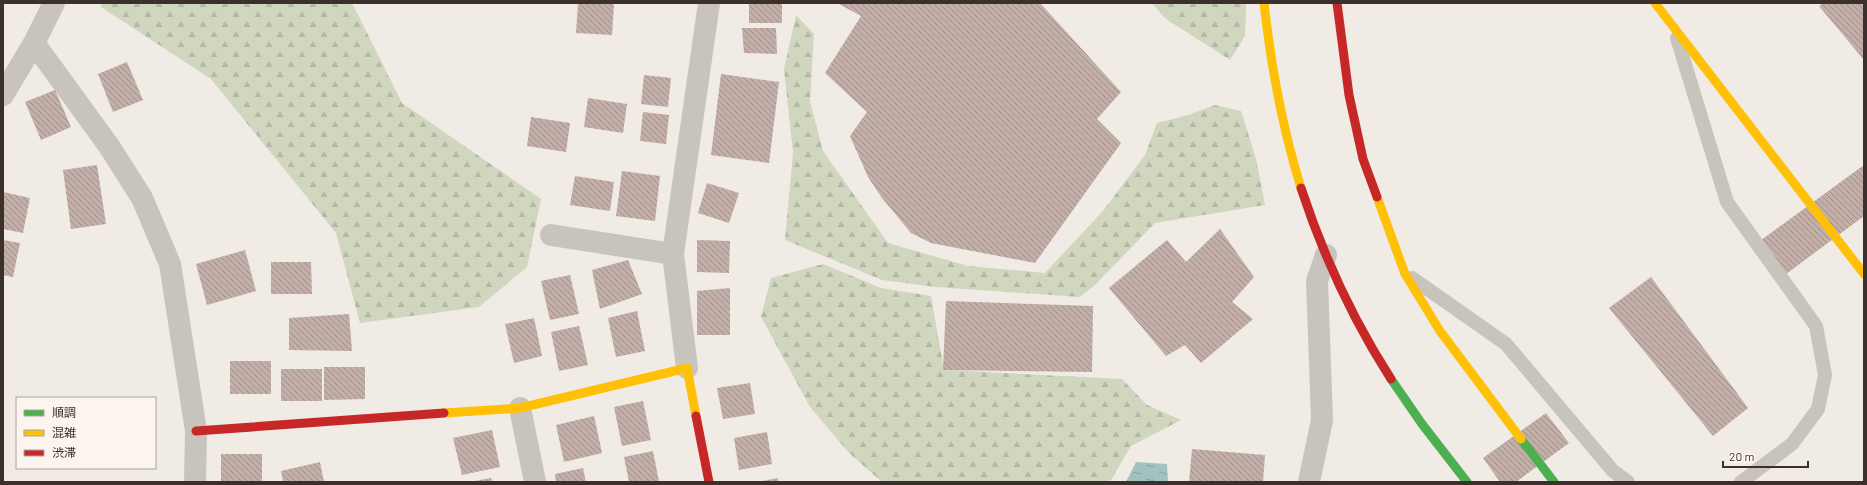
<svg xmlns="http://www.w3.org/2000/svg" width="1867" height="485" font-family="Barlow,'Noto Sans JP',sans-serif">
  <defs>
    <pattern id="forest-firs" width="22" height="20" patternUnits="userSpaceOnUse"><rect width="22" height="20" fill="#d1d6bf"/><path d="M5 1l3.5 6h-7zM16 11l3.5 6h-7z" fill="#b4b8a4"/></pattern>
    <pattern id="water-ripples" width="26" height="14" patternUnits="userSpaceOnUse"><rect width="26" height="14" fill="#a1c2c1"/><path d="M2 4q2-2 4 0t4 0M15 11q2-2 4 0t4 0" fill="none" stroke="#849e9d"/></pattern>
    <pattern id="building-back-hatch" width="6" height="6" patternUnits="userSpaceOnUse"><rect width="6" height="6" fill="#c3afa7"/><path d="M-1 5l2 2M0 0l6 6M5-1l2 2" fill="none" stroke="#a08f88"/></pattern>
  </defs>
  <rect width="100%" height="100%" fill="#f0ebe5"/>
  <path fill="url(#forest-firs)" d="M101 3H352L402 103 541 199 527 267 479 307 360 323 336 233 211 79 101 7Z
    M1152 3H1246L1245 36 1230 60 1166 19Z
    M796 15 814 34 810 102 823 151 888 243 968 266 1045 273 1103 211 1145 155 1157 123 1185 116 1215 105 1241 111 1256 159 1265 205 1155 223 1096 284 1080 297 936 287 882 280 785 240 793 153 784 69Z
    M823 264 881 288 931 296 944 370 1122 379 1147 405 1181 420 1131 446 1111 480 1106 482H882L849 453 810 407 761 317 771 278Z"/>
  <path fill="url(#water-ripples)" d="M1136 462 1167 464 1168 482H1126Z"/>
  <path fill="url(#building-back-hatch)" d="M578 3H614L612 35 576 33Z
    M749 3H782V23H749Z
    M837 3H1040L1121 92 1097 119 1121 143 1035 263 931 243 911 233 882 198 868 177 850 136 867 112 825 73 861 16Z
    M1824 3H1864V60L1819 6Z
    M742 28H776L777 54 744 53Z
    M127 62 143 100 113 112 98 74Z
    M721 74 779 82 769 163 711 155Z
    M644 75 671 78 668 107 641 104Z
    M55 90 71 127 41 140 25 102Z
    M588 98 627 104 623 133 584 127Z
    M643 112 669 115 666 144 640 141Z
    M531 117 570 123 566 152 527 146Z
    M97 165 106 224 71 229 63 170Z
    M1864 165V216L1778 280 1753 246Z
    M622 171 660 176 655 221 616 216Z
    M575 176 614 182 610 211 570 205Z
    M707 183 739 193 729 223 698 213Z
    M3 192 30 198 23 233 3 229Z
    M1220 229 1254 277 1232 302 1253 319 1201 363 1185 345 1166 356 1109 288 1167 240 1186 262Z
    M3 240 20 243 13 277 3 275Z
    M697 240 730 241 729 273 697 272Z
    M245 250 256 291 207 305 196 264Z
    M628 260 642 294 600 309 592 270Z
    M271 262H311L312 294H271Z
    M570 275 579 314 550 320 541 281Z
    M1651 277 1748 408 1713 436 1609 308Z
    M730 288V335H697V291Z
    M946 301 1093 306 1092 372 943 370Z
    M637 311 645 351 616 357 608 318Z
    M349 314 352 351 289 350V318Z
    M534 318 542 356 514 363 505 324Z
    M579 326 588 365 559 371 551 332Z
    M230 361H271V394H230Z
    M324 367H365V399L324 400Z
    M281 369H322V401H281Z
    M750 383 755 414 723 419 717 388Z
    M643 401 651 440 622 446 614 407Z
    M1546 413 1569 443 1516 482H1500L1483 458Z
    M594 416 602 453 564 462 556 425Z
    M492 430 500 467 462 475 453 438Z
    M767 432 772 464 739 470 734 438Z
    M1192 449 1265 455 1263 482H1189Z
    M653 451 659 482H629L624 457Z
    M221 454H262V482H221Z
    M320 462 324 482H283L281 471Z
    M583 468 586 482H556L555 474Z
    M491 478 492 482H475V481Z
    M778 478V482H762V481Z"/>
  <g fill="none" stroke-linecap="round" stroke-linejoin="round">
    <path stroke="#c9c3be" stroke-width="14" d="M1677 38 1727 202 1816 326 1825 375 1818 409 1792 444 1741 482
      M1412 278 1506 344 1613 471 1628 482"/>
    <path stroke="#c9c3be" stroke-width="22" d="M34 43 109 146 142 198 170 264 196 431 195 482
      M3 95 34 43 54 3
      M551 235 673 254
      M687 368 673 254 709 3
      M520 408 535 482
      M1309 482 1322 420 1317 281 1326 255"/>
    <path stroke="#4caf50" stroke-width="9" d="M1391 379 1422 424 1467 482
      M1521 439 1554 482"/>
    <path stroke="#ffc107" stroke-width="9" d="M1264 3C1271 66 1282 127 1301 188
      M1655 3 1864 274
      M1377 197 1405 274 1440 331 1521 439
      M444 413 520 408 687 368 696 416"/>
    <path stroke="#c62828" stroke-width="9" d="M1337 3 1349 95 1363 159 1377 197
      M1301 188C1323 255 1353 320 1391 379
      M696 416 709 482
      M196 431 444 413"/>
  </g>
  <rect width="1867" height="485" fill="none" stroke="#3b302b" stroke-width="8"/>
  <rect x="16" y="397" width="140" height="72" fill="#fbf5ee" stroke="#aea6a0"/>
  <rect x="24" y="410" width="20" height="6" fill="#4caf50" stroke="#aea6a0"/>
  <text x="52" y="417" font-size="12" fill="#3b302b">順調</text>
  <rect x="24" y="430" width="20" height="6" fill="#ffc107" stroke="#aea6a0"/>
  <text x="52" y="437" font-size="12" fill="#3b302b">混雑</text>
  <rect x="24" y="450" width="20" height="6" fill="#c62828" stroke="#aea6a0"/>
  <text x="52" y="457" font-size="12" fill="#3b302b">渋滞</text>
  <path d="M1723 461v6h85v-6" fill="none" stroke="#3b302b" stroke-width="2"/>
  <text x="1729" y="461" font-size="12" fill="#3b302b" stroke="#fbf5ee" stroke-width="3" paint-order="stroke">20 m</text>
</svg>
